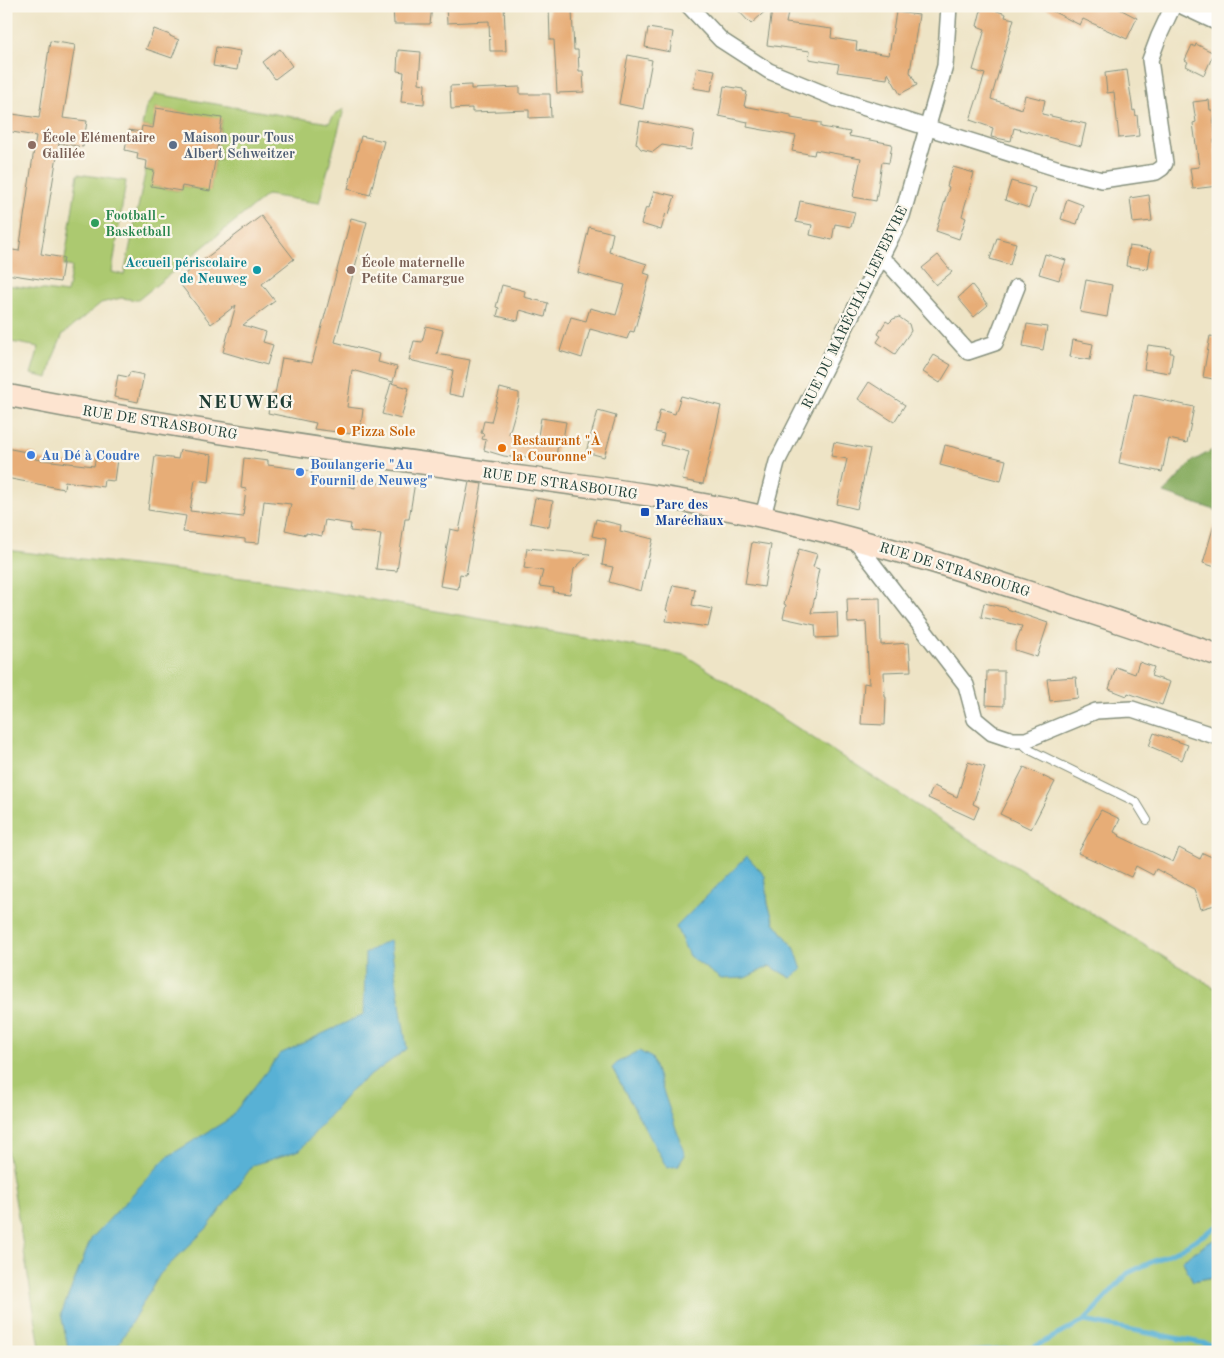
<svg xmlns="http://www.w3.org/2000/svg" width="1224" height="1358" font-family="'Old Standard TT',serif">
  <rect width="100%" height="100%" fill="#fbf7ec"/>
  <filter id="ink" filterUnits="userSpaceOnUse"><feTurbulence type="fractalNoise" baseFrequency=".02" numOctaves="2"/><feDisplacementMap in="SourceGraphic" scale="10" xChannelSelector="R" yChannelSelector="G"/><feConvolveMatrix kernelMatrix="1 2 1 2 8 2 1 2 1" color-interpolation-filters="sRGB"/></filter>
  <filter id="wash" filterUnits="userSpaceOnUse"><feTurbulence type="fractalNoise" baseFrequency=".0096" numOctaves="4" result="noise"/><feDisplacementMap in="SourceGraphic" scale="20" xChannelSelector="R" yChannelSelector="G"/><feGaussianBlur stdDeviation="1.12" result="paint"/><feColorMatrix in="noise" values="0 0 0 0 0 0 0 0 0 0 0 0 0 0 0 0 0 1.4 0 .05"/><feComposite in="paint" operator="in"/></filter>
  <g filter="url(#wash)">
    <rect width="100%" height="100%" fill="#eee4c6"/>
    <path fill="#acc970" stroke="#668352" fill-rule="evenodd" d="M156 94 329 123 335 114 344 109 319 203 267 195 138 300 121 298 101 303 63 334 53 358 48 378 31 374 39 347 6 341V285L67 293 72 267 64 265 78 174 126 181 112 272 124 275 146 169 154 171 152 186 180 191 182 186 210 190 215 160H220L221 151 217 149 222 119 156 108 153 128 142 126 146 107Z
      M6 550 267 581 685 655 955 830 1218 990V1237L1182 1260 1193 1281 1218 1276V1352H6V1348L40 1347 6 1145ZM765 876 768 904 774 922 795 949 791 978 770 966 758 971Z"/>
    <path fill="#89ad62" stroke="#54754b" d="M1218 447V511L1164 493 1193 461Z"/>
    <path fill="#58b1d5" stroke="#3c7784" d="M747 856 765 876 768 904 774 922 795 949 802 970 791 978 770 966 745 978 721 979 689 956 676 927Z
      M390 940 407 1049 353 1088 300 1150 253 1165 208 1227 160 1274 114 1352H69L61 1314 91 1239 167 1157 229 1119 280 1054 364 1014 365 953Z
      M639 1051 652 1058 685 1155 678 1166 667 1168 612 1068 618 1062Z
      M1218 1237V1276L1193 1281 1182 1260Z"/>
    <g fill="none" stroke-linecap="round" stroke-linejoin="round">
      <path stroke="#58b1d5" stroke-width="5" d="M1084 1321 1218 1346
        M971 1352 1032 1348 1084 1321 1128 1273 1182 1248 1218 1226"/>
    </g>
    <g id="blocks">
      <path fill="#e7ad77" d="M393 6H432L430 24H394Z
        M446 6H504L506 51H490L489 21 447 23Z
        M549 6H566V11H572L574 50H578L579 71H583L584 92 557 93 554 40H550Z
        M734 6H771L751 24Z
        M982 6 1006 14 1005 17 1014 19 991 99 1022 109 1025 95 1045 100 1042 114 1086 124 1081 146 1014 128 1011 141 991 137 993 128 970 120 985 74 973 70 985 29 977 26Z
        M1042 6H1114L1137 18 1127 39 1083 19 1080 25Z
        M772 10 788 13 786 23 832 29 831 38 857 42 856 50 889 55 896 12 919 15 910 72 917 85 900 94 888 73 887 79 837 72 839 64 809 59 810 51 767 45Z
        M648 28 673 32 670 52 645 47Z
        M154 29 170 35V36L179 40 172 58 146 49Z
        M50 41 75 45 63 118 87 121 83 147 59 143 41 254 64 258 60 282 6 274V249L19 251 36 136 6 131V113L39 118Z
        M1196 44 1214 53 1204 75 1186 66 1188 62 1185 60 1192 45 1195 47Z
        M216 47 240 51 237 70 213 66Z
        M280 49 292 66 275 79 263 62Z
        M398 50 421 52 419 83 425 84 424 104 401 102 404 72 397 71Z
        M628 55 652 60 643 109 619 104Z
        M697 67 715 70 711 91 693 88Z
        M1127 70 1133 111 1135 110 1136 116 1137 115 1139 136 1119 138 1114 92 1107 93 1105 73Z
        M471 85V89L520 87V94H550L551 117 529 118V110L472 112V108L451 109 450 86Z
        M724 86 743 89V91L747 92 744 106 791 115V118L821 123V127L850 132 849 136 892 144 889 163 882 162 876 201 853 197 861 158 815 150 814 155 792 151 796 136 747 127 748 122 719 116Z
        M1209 100 1210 110H1212L1216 140H1214L1218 186 1193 189 1190 168 1199 167 1193 123 1196 122 1193 102Z
        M156 108 222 118 210 191 182 186 181 191 151 186 154 171 146 169 147 161 137 159 138 153 125 150 129 130 141 132 142 126 153 128Z
        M640 121 694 131 691 150 662 145 653 152 641 149 636 143Z
        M361 136 384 141 370 195 348 189Z
        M953 167 974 173 962 216 966 218 959 239 936 231 949 187 947 186Z
        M1011 181 1035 188 1029 208 1005 200Z
        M654 191 675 196 669 214 666 213 661 230 641 224 646 207 649 208Z
        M1149 195 1152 221 1133 223 1130 198Z
        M1067 199 1083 205 1077 224 1061 219Z
        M800 201 855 212 851 227 835 224 832 240 810 235 812 225 796 222Z
        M261 216 294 259 262 284 275 301 243 325 266 332 263 342 273 345 267 365 223 352 236 305 211 324 177 280Z
        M351 218 367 222 335 342 380 354 378 362 397 367 393 382 352 370 347 407 363 409 360 435 314 429 316 423 268 413 272 394H275L282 358 312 363Z
        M589 227 613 233 609 252 647 264 644 273 650 275 634 332 630 331 627 339 590 329 582 358 560 351 571 317 586 321 590 308 616 315 625 285 578 273Z
        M997 238 1016 243 1010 265 990 259Z
        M1129 246 1151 249 1148 269 1126 266Z
        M1045 254 1066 260 1059 280 1039 274Z
        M938 255 952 272 936 285 922 268Z
        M1086 280 1112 285 1107 317 1080 312Z
        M502 285 525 291 524 297 548 303 545 317 520 310 518 321 497 316 499 308 496 307Z
        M972 285 988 305 974 317 958 298Z
        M899 317 909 324 911 331 895 354 877 342 881 336 878 334 886 321 889 323 893 319Z
        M1027 324 1047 327 1043 350 1023 346Z
        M426 326 443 330 437 354 470 360 463 397 449 394 453 370 409 360 414 341 422 342Z
        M1210 336 1218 337V380L1203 377Z
        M1073 340 1093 344 1090 360 1070 357Z
        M1148 345 1171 348 1170 353H1173L1170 373 1144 369Z
        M934 355 951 365 940 383 923 372Z
        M130 372 144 375 138 402 114 397 118 375 128 377Z
        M869 382 905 405 894 422 858 399Z
        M391 383 409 388 401 419 382 414Z
        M500 388 519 393V399L509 434 537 442 541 418 566 422 563 439 559 438 555 462 519 456V458L504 456 484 450 486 440 482 439 484 434 481 433 484 421 491 422Z
        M1134 394 1194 407 1187 443 1169 439 1162 472 1119 463Z
        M681 396 721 406 703 484 682 480 689 452 661 445 664 434 655 432 660 410 675 414Z
        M598 411 616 416 604 457 586 452Z
        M834 442 870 449 857 509 837 504 847 459 831 456Z
        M945 445 1006 460 1001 481 940 465Z
        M6 448 36 454 35 459 94 466 96 456 117 459 114 481 104 480 103 487 65 481 64 489 6 478Z
        M180 450 212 455 209 482 195 480 190 511 243 517 246 489 241 488 244 458 268 461V465L312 471 311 476 355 488 356 480 393 485V479L415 482 409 519H405L397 571 376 569 381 534 350 531 351 524 325 520 322 536 306 533V535L285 530 291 504 264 501 259 543 245 542V539L183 532 186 516 148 510 155 456 178 459Z
        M469 482 482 484 466 575 460 574 458 589 440 586 450 529 459 531Z
        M535 498 553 501 549 527 530 523Z
        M596 519 621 525 620 531 653 539 641 591 609 582 613 567 602 565 606 539 592 536Z
        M1214 525H1218V568L1203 563Z
        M752 542 771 545 764 587 745 584Z
        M527 548 590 554 574 569 570 594 553 592 554 588 539 586 543 571 524 568Z
        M799 549 817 554 813 567 819 569 816 584H818L811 613 837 612 838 637 816 638 815 625 783 618 786 605 784 604Z
        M673 585 695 589 692 605 712 609 708 627 666 621 668 611 666 610Z
        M880 598 881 645 909 643 911 671 884 672 885 697H886L885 725 861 724 864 683 869 684 866 622 848 623 847 599Z
        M984 603 1008 608 1007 609 1048 623 1037 657 1015 650V644L1022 626 981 617Z
        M1139 662 1154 667 1151 676 1170 682 1162 705 1128 693 1127 696 1109 689 1116 667 1135 674Z
        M987 671H1004V706L986 705Z
        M1076 677 1078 698 1050 701 1047 679Z
        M1154 733 1188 745 1182 760 1149 746Z
        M968 762 985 767 973 804 979 807 974 819 928 798 934 786 957 797Z
        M1024 767 1055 782 1031 829 1000 814Z
        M1101 810 1120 819 1114 832 1120 835 1119 836 1173 862 1179 848 1200 859 1203 853 1216 859 1213 865 1218 868V904L1201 909 1194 889 1156 869 1153 875 1136 866 1131 877 1078 853Z"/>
    </g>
  </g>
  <g filter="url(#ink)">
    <use href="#blocks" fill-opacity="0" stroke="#86907d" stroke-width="1"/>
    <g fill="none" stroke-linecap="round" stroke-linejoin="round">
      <g stroke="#86907d" stroke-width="10">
        <path id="lane" d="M1021 742 1030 750 1136 802 1147 820"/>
      </g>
      <g stroke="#86907d" stroke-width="18">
        <path id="street" d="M689 6 721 40 769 71 837 99 1059 169 1102 180 1156 172 1162 168 1165 163 1150 60 1159 36 1173 6
          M1182 6 1218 23
          M881 259 890 265 968 352 995 343 1017 287
          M763 516 777 462 902 216 945 66 949 6
          M853 538 966 685 975 719 992 733 1013 740H1026L1096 711 1132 709 1218 737"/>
      </g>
      <g stroke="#86907d" stroke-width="24">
        <path id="secondary" d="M6 395C151 423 297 446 444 466 551 482 659 493 764 517 919 551 1067 606 1218 655"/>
      </g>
      <use href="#lane" stroke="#fff" stroke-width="8"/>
      <use href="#street" stroke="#fff" stroke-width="15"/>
      <use href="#secondary" stroke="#fde4d0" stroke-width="21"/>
    </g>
  </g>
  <g fill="#8d6e63" stroke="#fbf7ec" stroke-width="2">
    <circle cx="32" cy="145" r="5"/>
    <circle cx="351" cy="270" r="5"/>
  </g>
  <circle fill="#5c6f8a" stroke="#fbf7ec" stroke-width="2" cx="173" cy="145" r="5"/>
  <circle fill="#2e9e5b" stroke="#fbf7ec" stroke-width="2" cx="95" cy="223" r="5"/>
  <circle fill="#0f9aa8" stroke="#fbf7ec" stroke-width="2" cx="257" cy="270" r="5"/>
  <g fill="#e8710a" stroke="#fbf7ec" stroke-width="2">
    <circle cx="341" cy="431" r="5"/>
    <circle cx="502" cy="448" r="5"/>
  </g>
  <g fill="#3f7fe0" stroke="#fbf7ec" stroke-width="2">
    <circle cx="31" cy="455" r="5"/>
    <circle cx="300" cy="472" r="5"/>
  </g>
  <rect fill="#1a4fb4" stroke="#fbf7ec" stroke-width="2" x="640" y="507" width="10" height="10" rx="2.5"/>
  <g text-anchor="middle" stroke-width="4.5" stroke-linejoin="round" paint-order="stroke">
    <g font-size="14" font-weight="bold" fill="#785e54" stroke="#fbf7ec" text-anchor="start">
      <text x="42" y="142">École Elémentaire<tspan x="42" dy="16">Galilée</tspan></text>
      <text x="361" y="267">École maternelle<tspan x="361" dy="16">Petite Camargue</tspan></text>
    </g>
    <g font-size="14" font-weight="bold" fill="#4e5e75" stroke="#fbf7ec" text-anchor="start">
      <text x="183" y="142">Maison pour Tous<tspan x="183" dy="16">Albert Schweitzer</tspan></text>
    </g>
    <g font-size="14" font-weight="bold" fill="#27864d" stroke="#fbf7ec" text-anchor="start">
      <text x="105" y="220">Football -<tspan x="105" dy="16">Basketball</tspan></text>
    </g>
    <g font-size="14" font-weight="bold" fill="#0d838f" stroke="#fbf7ec" text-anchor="end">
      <text x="247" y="267">Accueil périscolaire<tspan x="247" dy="16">de Neuweg</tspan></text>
    </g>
    <g font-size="14" fill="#1f3d34" stroke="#fbf7ec">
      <text transform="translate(854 307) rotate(-64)" y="5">RUE DU MARÉCHAL LEFEBVRE</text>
      <text transform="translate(160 422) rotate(9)" y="5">RUE DE STRASBOURG</text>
      <text transform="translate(560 483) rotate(8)" y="5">RUE DE STRASBOURG</text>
      <text transform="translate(955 569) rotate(17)" y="5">RUE DE STRASBOURG</text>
    </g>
    <g font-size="14" font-weight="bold" fill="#c56008" stroke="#fbf7ec" text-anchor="start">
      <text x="351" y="436">Pizza Sole</text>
      <text x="512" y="445">Restaurant "À<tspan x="512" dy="16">la Couronne"</tspan></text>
    </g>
    <g font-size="14" font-weight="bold" fill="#366cbe" stroke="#fbf7ec" text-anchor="start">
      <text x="41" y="460">Au Dé à Coudre</text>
      <text x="310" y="469">Boulangerie "Au<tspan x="310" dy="16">Fournil de Neuweg"</tspan></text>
    </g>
    <g font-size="14" font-weight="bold" fill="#164399" stroke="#fbf7ec" text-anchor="start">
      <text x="655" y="509">Parc des<tspan x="655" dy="16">Maréchaux</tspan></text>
    </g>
    <g font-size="19" font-weight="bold" letter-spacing="1" fill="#1f3d34" stroke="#fbf7ec">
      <text x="246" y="408">NEUWEG</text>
    </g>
  </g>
  <rect width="1224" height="1358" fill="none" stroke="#fbf7ec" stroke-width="25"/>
</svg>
